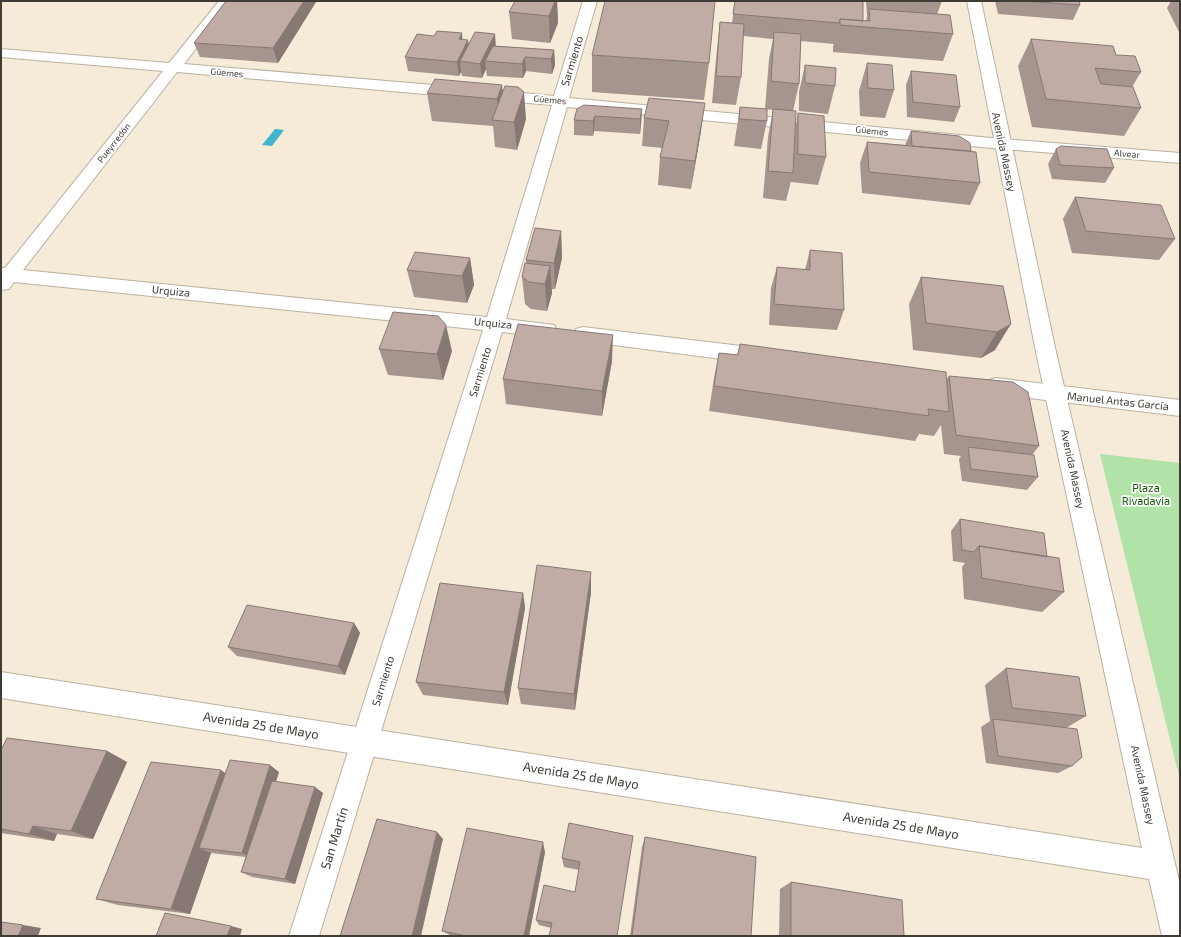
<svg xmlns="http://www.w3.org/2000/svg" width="1181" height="937" font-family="'Exo 2',sans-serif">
  <rect width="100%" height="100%" fill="#f5ebd8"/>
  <path fill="#b1e2a7" d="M1100 454 1180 463V780Z"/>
  <path fill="#40b4cb" d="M275 129 284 130 272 146 262 145Z"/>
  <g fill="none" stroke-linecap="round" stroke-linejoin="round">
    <g stroke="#bbb1a0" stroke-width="2">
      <path id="minor" d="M219 1H233L184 64 458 87 463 89 466 92 463 95 458 97 177 72 23 270 487 317 552 105 494 100 489 98 486 95 489 92 494 90 554 96 583 1H597L569 98 1002 139 1180 153V163L1002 149 567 107 506 319 554 325 557 330 554 335 547 337 502 332 319 936H289L483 330 14 282 9 289 1 290V268H5L163 71 1 57V49L169 63Z
        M583 327 767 349 774 352 777 357 774 362 767 365 583 341 576 339 573 334 576 329Z
        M996 378 1180 400V416L996 394 989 392 986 386 989 380Z"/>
    </g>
    <g stroke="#bbb1a0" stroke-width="2">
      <path id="major" d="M967 1H981L1056 352 1180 885V936H1162L1149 879 1 698V672L1142 848 1036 352Z"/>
    </g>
    <use href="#minor" fill="#fff" fill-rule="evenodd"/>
    <use href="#major" fill="#fff" fill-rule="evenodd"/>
  </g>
  <path fill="#a6948e" d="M226 1H316V2L278 63 200 57 194 43Z
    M515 1H557L558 23 550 43 512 39 509 12Z
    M735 1 866 21 867 16 866 1H942L937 14 953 34 943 61 833 52V46L834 44 801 41 799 84 793 111 796 124 798 113 826 157 818 185 791 182V181L786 201 763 198 768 137 773 110 765 109 769 59 773 39 743 36 741 77 736 105 712 103 717 49 720 22 732 23Z
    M995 1H1079L1080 5 1073 20 998 14Z
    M1171 1H1180V34L1167 8Z
    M462 33V40H468V45L496 46 554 50 555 65 552 74 526 71 523 78 487 76 486 69 482 78 462 76 461 72 459 76 408 71 405 57 434 36Z
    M1031 39 1116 55 1141 72 1132 87 1141 108 1124 136 1032 127 1018 66Z
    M592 55 709 63 704 100 592 92Z
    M867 63 894 90 885 118 860 116 859 91Z
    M805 65 835 86 828 114 799 111V92Z
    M911 71 960 107 954 122 907 117 906 85Z
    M503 92 526 119 517 150 495 147 493 126 432 121 427 93Z
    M649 98 701 131 691 189 658 185 660 157 662 148 642 146 644 118Z
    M740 107 767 121 761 149 734 146Z
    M577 109H642L641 124 640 134 594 131 593 136 574 135V120Z
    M911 131 971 151 980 183 970 205 862 193 860 163 867 142 905 145Z
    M1056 149 1114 168 1105 183 1052 179 1048 164Z
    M1075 197 1175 239 1159 260 1072 253 1063 219Z
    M561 231 562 258 555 289H552V293L547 311 531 309 525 304 522 277 526 263V260Z
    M810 250 844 310 837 330 769 325 771 288 777 267 805 270Z
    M470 258 474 285 467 303 414 297 407 270Z
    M921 277 1003 286 995 350 981 358 913 350 909 304Z
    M740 344 946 380 949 376 1039 446 1032 455 1038 477 1027 490 962 481 959 459 961 456 944 454 941 425 934 436 919 434 915 441 709 411 714 378 719 353 737 355Z
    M379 349 452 351 443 380 388 375Z
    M612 361 602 416 506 404 503 379Z
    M960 519 1047 557 1064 592 1042 612 964 599 962 567 965 563 953 561 951 531Z
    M591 592 575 710 521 704 518 688Z
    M523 593 525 608 508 705 423 695 416 682Z
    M354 623 360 633 345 675 237 656 228 647Z
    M1006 668 1086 716 1066 728 1072 766 1058 773 986 763 981 727 990 721 985 685Z
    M1 750 107 751 127 762 93 839 57 834 54 841 1 833Z
    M279 772 276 781 323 793 295 884 252 877 241 872 246 857 211 853 190 914 118 905 96 899 225 774Z
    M633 836 551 928 539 925 536 920 575 892 579 870 564 867 562 858Z
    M645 837 751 936H630L642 847Z
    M545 852 529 936H452L442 931Z
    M791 882 904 936H779L780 889Z"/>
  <path fill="#877874" d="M304 1H316V2L278 63 273 48Z
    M555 1H557L558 23 550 43 549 16Z
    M462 33 463 47 459 39Z
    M495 34 496 48 485 61 486 69 482 78 480 64Z
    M468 40 470 55 460 61 461 72 459 76 457 62Z
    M554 50 555 65 552 74 551 59Z
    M525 57 526 71 523 78 522 64Z
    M502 85 505 112 499 121 497 99Z
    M524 92 526 119 517 150 514 122Z
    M705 103 701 131 691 189 695 161Z
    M642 109 641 124 640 134V119Z
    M595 116 594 131 593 136V121Z
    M561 231 562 258 555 289 554 263Z
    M470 258 474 285 467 303 462 276Z
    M550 266 552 293 547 311 545 284Z
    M1011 324 995 350 981 358 997 332Z
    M446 325 452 351 443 380 437 354Z
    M613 335 612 361 602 416V391Z
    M591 572V592L575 710 574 694Z
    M523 593 525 608 508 705 504 692Z
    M354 623 360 633 345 675 338 666Z
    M107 751 127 762 93 839 71 831Z
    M270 765 279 772 252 858 242 853Z
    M221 770 236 781 199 848 211 853 190 914 171 909Z
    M315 787 323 793 295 884 285 879Z
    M33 826 57 834 54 841 29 834Z
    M437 832 443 839 421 936H412Z
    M543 842 545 852 529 936H524Z
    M23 925 41 928 38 936H18Z
    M231 926 242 929 240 936H227Z"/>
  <path fill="#c1aca5" stroke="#877874" d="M226 1H304L273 48 194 43Z
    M515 1H555L549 16 509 12Z
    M605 1H715L709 63 592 55Z
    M735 1H863V21L840 19 839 23 733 14Z
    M1024 1H1079L1080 5Z
    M869 9 950 15 953 34 840 25V19L870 21Z
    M720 22 744 24 741 77 716 76Z
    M437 31 462 33 459 39 468 40 457 62 405 57 417 34 434 36Z
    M475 32 495 34 480 64 460 61Z
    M774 32 801 34 799 84 771 81Z
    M1031 39 1113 46 1116 55 1135 56 1141 72 1095 68 1101 84 1133 87 1141 108 1046 99Z
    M493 46 554 50 551 59 525 57 522 64 485 61Z
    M867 63 892 65 894 90 868 88Z
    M805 65 836 68 835 86 805 83Z
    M911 71 956 75 960 107 913 102Z
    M435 79 502 85 497 99 427 93Z
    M505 86 518 87 524 92 514 122 492 120Z
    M649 98 705 103 695 161 660 157 669 121 644 118Z
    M584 105 642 109 640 119 595 116 593 121 574 120 577 109Z
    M740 107 767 109V121L739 119Z
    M773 109 796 111 793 173 768 171Z
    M798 113 824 116 826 157 798 154Z
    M911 131 959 136 970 143 971 151 912 146Z
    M867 142 976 152 980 183 869 172Z
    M1061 146 1107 149 1114 168 1060 165 1056 149Z
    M1075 197 1161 205 1175 239 1086 231Z
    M535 228 561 231 554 263 526 260Z
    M810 250 842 253 844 310 774 304 777 267 810 270Z
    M415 252 470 258 462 276 407 270Z
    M525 263 550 266 545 284 529 282 522 277Z
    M921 277 1003 286 1011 324 997 332 926 323Z
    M393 312 438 316 446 325 437 354 379 349Z
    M518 324 613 335 602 391 503 379Z
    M740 344 946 372 949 412 928 409 929 416 714 386 719 353 738 355Z
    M949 376 1013 382 1028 392 1039 446 956 435Z
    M968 447 1034 455 1038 477 971 469Z
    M960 519 1044 533 1047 557 979 546 974 552 962 550Z
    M979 546 1059 558 1064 592 982 578Z
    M537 565 591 572 574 694 518 688Z
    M440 583 523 593 504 692 416 682Z
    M247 605 354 623 338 666 228 647Z
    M1006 668 1079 677 1086 716 1012 708Z
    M993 719 1077 729 1082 757 1072 766 998 756Z
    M7 738 107 751 71 831 33 826 29 834 1 829V750Z
    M230 760 270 765 242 853 199 848Z
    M151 762 221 770 171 909 96 899Z
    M272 781 315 787 285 879 241 872Z
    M377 819 437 832 412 936H340Z
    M569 823 633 836 617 936H549L552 923 536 920 544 885 575 892 580 862 562 858Z
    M467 828 543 842 524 936H467L442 931Z
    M645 837 756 857 751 936H632Z
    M791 882 902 900 904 936H791Z
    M165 913 231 926 227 936H156Z
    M1 922 23 925 18 936H1Z"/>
  <g text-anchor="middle" stroke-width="3.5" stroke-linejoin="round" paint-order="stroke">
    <g font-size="9" fill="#403c35" stroke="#fff">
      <text transform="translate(227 73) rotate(5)" y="3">Güemes</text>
      <text transform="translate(550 100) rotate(5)" y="3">Güemes</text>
      <text transform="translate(872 131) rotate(6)" y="3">Güemes</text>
      <text transform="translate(114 143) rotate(-52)" y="3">Pueyrredón</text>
      <text transform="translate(1127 154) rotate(5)" y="3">Alvear</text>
    </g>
    <g font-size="11" fill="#403c35" stroke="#fff">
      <text transform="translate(572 61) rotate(-73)" y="4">Sarmiento</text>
      <text transform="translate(1004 152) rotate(78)" y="4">Avenida Massey</text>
      <text transform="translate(171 291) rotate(6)" y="4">Urquiza</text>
      <text transform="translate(493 323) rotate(6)" y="4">Urquiza</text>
      <text transform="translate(480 372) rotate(-73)" y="4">Sarmiento</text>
      <text transform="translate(1118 401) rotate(6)" y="4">Manuel Antas García</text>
      <text transform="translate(1073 469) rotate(78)" y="4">Avenida Massey</text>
      <text transform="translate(383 681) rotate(-73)" y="4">Sarmiento</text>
      <text transform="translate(1143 785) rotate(78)" y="4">Avenida Massey</text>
    </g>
    <g font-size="11" fill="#115b00" stroke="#fff">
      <text x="1146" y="492">Plaza<tspan x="1146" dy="13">Rivadavia</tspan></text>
    </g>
    <g font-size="13" fill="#403c35" stroke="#fff">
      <text transform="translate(261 725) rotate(9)" y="5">Avenida 25 de Mayo</text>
      <text transform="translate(581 775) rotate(9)" y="5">Avenida 25 de Mayo</text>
      <text transform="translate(901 825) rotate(9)" y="5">Avenida 25 de Mayo</text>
      <text transform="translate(334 838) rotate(-73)" y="5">San Martín</text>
    </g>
  </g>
  <rect width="1181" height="937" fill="none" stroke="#403c35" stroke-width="4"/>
</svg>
